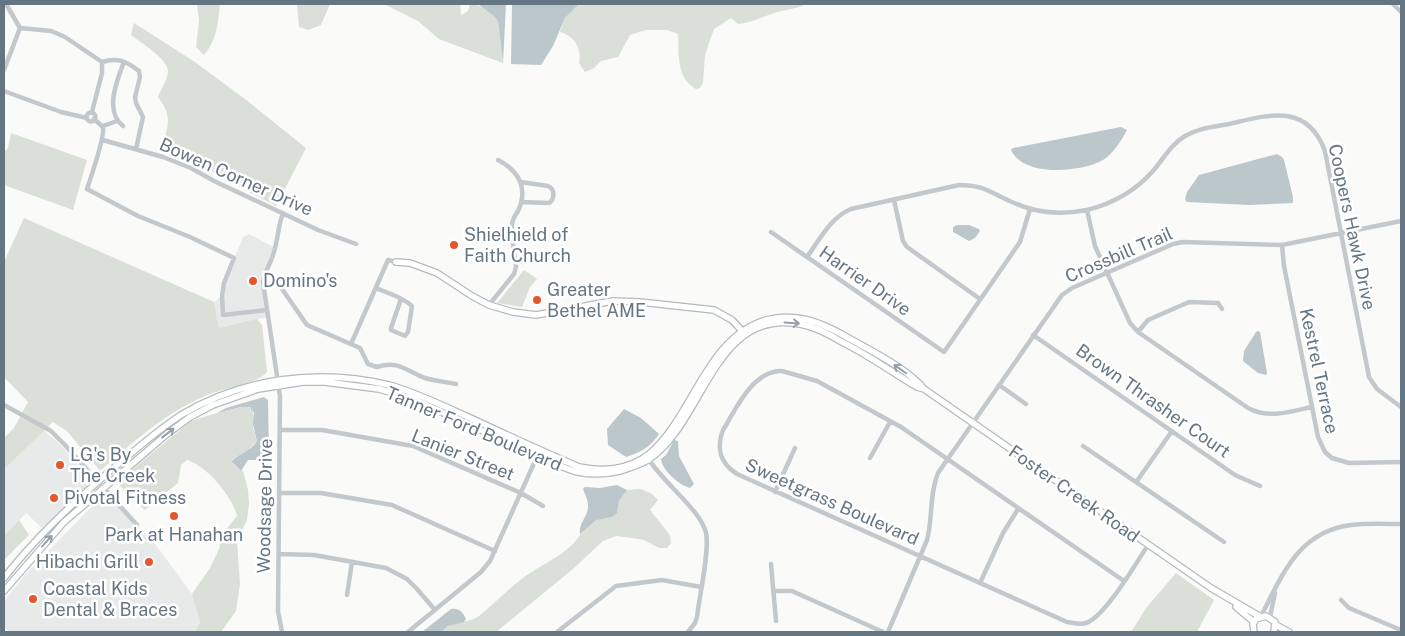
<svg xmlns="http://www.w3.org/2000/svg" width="1405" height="636" font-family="'Public Sans',sans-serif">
  <rect width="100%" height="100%" fill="#fafaf8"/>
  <path fill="#e8e9e9" d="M249 234 275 248 263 282 268 317 219 328 214 302 222 296 224 283 243 237Z
    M43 430 60 444 87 475 88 483 86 487 42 528 26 513 4 536V469Z
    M107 491 159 549 192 594 200 622 196 631 195 632H9L4 628V601L25 575Z"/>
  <path fill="#dadfd7" d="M197 4H220C218 23 217 40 204 55L196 47 199 21Z
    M297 4H330L321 25 308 30 299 27Z
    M384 4H460L461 15 468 11 470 4C481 4 492 12 498 21L503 63 439 39 418 21Z
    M579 4H806C796 9 788 9 778 12 763 16 755 22 738 24L731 18 714 29 710 40 705 55 703 83 700 88 696 89C676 77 679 55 678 34L667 30H646L630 35 618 57 601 61 594 68 585 72 579 63C582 49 575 36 560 32L565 18Z
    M134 23 195 62 245 99 306 148 276 206C237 186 199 166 164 140 170 121 170 113 158 97 161 89 168 79 168 71 167 58 141 43 131 35Z
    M11 133 87 160 73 210 4 185V152L8 148Z
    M24 218 214 302 219 328 257 319 262 325 267 372C258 384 219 389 203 397 164 414 132 443 100 471L67 431 53 422 4 469V438L14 428 28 402 4 377V262Z
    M524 270 537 279 530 287 522 307 497 303Z
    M246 406 252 409 254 418 253 427 257 441 247 451 234 458 233 464 240 470 243 471 248 490 249 504 247 520 237 540 240 584 236 611 221 632H195L200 622 192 594 210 568 219 549 221 536 237 516C233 497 206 465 187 460L181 465 178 483 145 510 135 502 117 482 191 421 217 413Z
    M641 489 652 494 658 500 650 510 670 535 671 543 667 548H659L644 540 632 538 616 536 603 541 573 569 496 632H441C449 621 468 624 479 616 493 605 505 592 519 581 536 567 558 559 573 544 580 536 584 527 593 521 600 516 610 519 617 513L619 501 627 490Z
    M19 520 29 535 4 560V536Z
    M1176 573 1214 600 1197 632H1131L1146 608Z"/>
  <path fill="#bbc7cb" d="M478 4H506L503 63 498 21 494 16Z
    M512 4H579L565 18 553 46 541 65 511 64Z
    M1121 127 1127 130C1121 141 1113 154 1103 160 1082 172 1024 178 1011 150L1013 148Z
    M1277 154 1282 157 1284 160 1293 197V203L1249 205 1187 202 1185 199 1187 192 1199 175Z
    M957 225H969L979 229 980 231 975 238 969 241 953 232V227Z
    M1258 331 1260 332 1267 373 1266 375 1258 373 1243 361 1244 351 1256 332Z
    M264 397 268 400 269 456 263 460H248L241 471 232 462C235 455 250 452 257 441L253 424 254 413 250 407H241L217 413 226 408Z
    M624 409 641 418 659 434C651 447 639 453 626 457L608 445 607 429Z
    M674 440 678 441 679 456 694 484 690 488C679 485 662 470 661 459L666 455Z
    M617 485 627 490 619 501 617 513 612 517 596 520 580 534C578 523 589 516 588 505 588 500 585 494 583 489L585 487 600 488Z
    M451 609C459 608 463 612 466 619L464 622 448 626 441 632H422Z"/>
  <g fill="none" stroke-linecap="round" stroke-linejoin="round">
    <g stroke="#b3babf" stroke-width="8">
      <path id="secondary" d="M396 262 410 263 437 273 472 296 489 305 513 312 536 315 613 301 640 302 714 310 732 320 744 333
        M924 389 1211 588 1259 616
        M4 578C35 538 72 504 110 471 133 452 156 431 181 415 243 378 319 368 389 385 415 392 441 405 466 416 503 433 541 451 579 467 602 472 629 470 648 455 694 417 705 338 766 320 795 312 820 322 845 336 869 350 907 368 924 389L917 387C892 372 868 355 842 342 829 334 816 327 800 324 713 307 704 424 648 460 640 465 629 468 620 471 607 474 592 475 578 472 571 471 564 467 557 465L413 399 379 389 325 382H303L258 389 213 405 190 417 167 434 64 522 4 591
        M1236 607 1254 622
        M1276 625 1289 632
        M1254 632 1253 624 1256 619 1266 616 1275 622 1274 632"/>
    </g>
    <path stroke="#c3c8cc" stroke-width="4.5" d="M6 4 20 28
      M1393 4 1401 12
      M20 28 51 31 65 37 102 62V73L92 112
      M102 62C118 57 126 61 139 71L140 77 135 97 136 103 143 117 136 149
      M4 70 20 28
      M4 91 61 112 87 118
      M86.5 117a4.5 4.5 0 1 1 9 0a4.5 4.5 0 1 1-9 0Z
      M94 119 103 127C105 137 91 177 87 189L138 216 190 237 234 258 224 283 222 296 223 315 267 310
      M103 126 117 121
      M123 126C104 111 117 80 124 62
      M103 140 163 157 191 168 214 181 318 230 356 244
      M521 182 548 186C555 189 555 199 549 203L521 202
      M894 200 903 241 907 247 980 299
      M1087 210 1095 246 1130 323 1138 332 1248 408C1269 419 1289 412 1311 407
      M771 232 944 352 1020 242 1030 209
      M1282 245 1284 266 1318 437 1325 452 1332 458 1349 463 1401 462
      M807 257C820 239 830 218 851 209L959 185C984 185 991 193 1012 202 1035 213 1062 215 1087 210 1111 204 1135 191 1152 172 1163 160 1170 145 1185 136 1198 128 1214 127 1229 124 1268 115 1307 102 1325 151L1369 377 1377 389 1401 407
      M264 288 269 285 277 284 282 289 307 325 360 348 368 364 377 367C399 360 406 371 425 378 435 381 446 382 456 384
      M376 288C387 293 403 297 412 306L408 332 405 336 391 330V328L401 299
      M489 305 514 274 516 267C515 253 511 239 512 225 512 219 515 216 518 211 529 188 518 170 498 160
      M1138 332 1148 320 1189 302 1218 303 1222 309
      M1033 335 1235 475 1260 486
      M351 344 388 260 396 262
      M999 385 1026 404
      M4 405 51 431 64 444 137 525
      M280 430H322L413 446 521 493 543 506
      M1083 446 1224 542
      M648 458C662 482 701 510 706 533 710 550 699 598 697 617L695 623 688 632
      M870 458 890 422
      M1137 481 1172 431
      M775 492 795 448
      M279 493H321L392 505 495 551
      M279 554 314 555 386 568 407 579 417 589 435 610
      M771 564 776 621
      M1124 581 901 427 817 381 782 371C753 370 736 409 723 430 716 449 720 463 737 474L1067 622C1074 623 1080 625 1086 623 1105 617 1136 563 1148 545
      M980 583 1003 533 1018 509
      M773 591H792L883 632
      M347 595 352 562
      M1341 600 1349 608 1401 630
      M1261 616C1283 574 1298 532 1351 525 1368 523 1385 524 1401 524
      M1270 617 1275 593
      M282 632 278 611 280 396 263 282C265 271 271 263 274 252 278 239 278 226 283 213
      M408 632 481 572 490 561 540 450
      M557 632 616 586 662 580 701 587
      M888 632 927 540C933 518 929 495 938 473L1062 295 1072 288 1173 244 1183 242 1282 245 1401 221"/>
    <use href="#secondary" stroke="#fff" stroke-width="5.5"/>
  </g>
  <defs><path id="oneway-shaft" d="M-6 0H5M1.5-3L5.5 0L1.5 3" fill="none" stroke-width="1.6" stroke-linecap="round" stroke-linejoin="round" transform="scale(1.25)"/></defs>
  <g stroke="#939fa8">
    <use href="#oneway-shaft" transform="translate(792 323) rotate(4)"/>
    <use href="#oneway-shaft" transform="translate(900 369) rotate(-145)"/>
    <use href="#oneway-shaft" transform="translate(168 433) rotate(-38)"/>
    <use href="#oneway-shaft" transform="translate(47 541) rotate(-48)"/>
  </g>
  <g fill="#e4572e" stroke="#fff" stroke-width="2">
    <circle cx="454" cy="245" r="5"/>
    <circle cx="253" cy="281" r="5"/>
    <circle cx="537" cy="300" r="5"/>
    <circle cx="60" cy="465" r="5"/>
    <circle cx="54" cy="498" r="5"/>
    <circle cx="174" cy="516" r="5"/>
    <circle cx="149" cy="562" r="5"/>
    <circle cx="33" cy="599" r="5"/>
  </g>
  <g text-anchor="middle" stroke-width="5" stroke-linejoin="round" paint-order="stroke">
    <g font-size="18" fill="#657683" stroke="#fff">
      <text transform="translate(236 177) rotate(24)" y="6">Bowen Corner Drive</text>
      <text transform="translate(1352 227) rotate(78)" y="6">Coopers Hawk Drive</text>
      <text transform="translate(1119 255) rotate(-23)" y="6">Crossbill Trail</text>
      <text transform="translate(865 281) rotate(35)" y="6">Harrier Drive</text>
      <text transform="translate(1319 371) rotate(78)" y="6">Kestrel Terrace</text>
      <text transform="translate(1153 401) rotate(35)" y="6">Brown Thrasher Court</text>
      <text transform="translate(474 429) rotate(23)" y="6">Tanner Ford Boulevard</text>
      <text transform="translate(463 455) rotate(22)" y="6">Lanier Street</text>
      <text transform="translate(1074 494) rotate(35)" y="6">Foster Creek Road</text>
      <text transform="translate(832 502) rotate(24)" y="6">Sweetgrass Boulevard</text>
      <text transform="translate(265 506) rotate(-89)" y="6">Woodsage Drive</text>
    </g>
    <g font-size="18" fill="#657683" stroke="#fff" text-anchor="start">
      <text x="464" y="241">Shielhield of<tspan x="464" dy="21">Faith Church</tspan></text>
      <text x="263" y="287">Domino's</text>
      <text x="547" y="296">Greater<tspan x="547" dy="21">Bethel AME</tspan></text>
      <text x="70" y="461">LG's By<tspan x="70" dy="21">The Creek</tspan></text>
      <text x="64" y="504">Pivotal Fitness</text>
      <text x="174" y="541" text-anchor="middle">Park at Hanahan</text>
      <text x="139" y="568" text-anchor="end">Hibachi Grill</text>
      <text x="43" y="595">Coastal Kids<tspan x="43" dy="21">Dental &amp; Braces</tspan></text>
    </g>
  </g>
  <rect width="1405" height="636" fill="none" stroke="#657683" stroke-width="10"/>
</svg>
